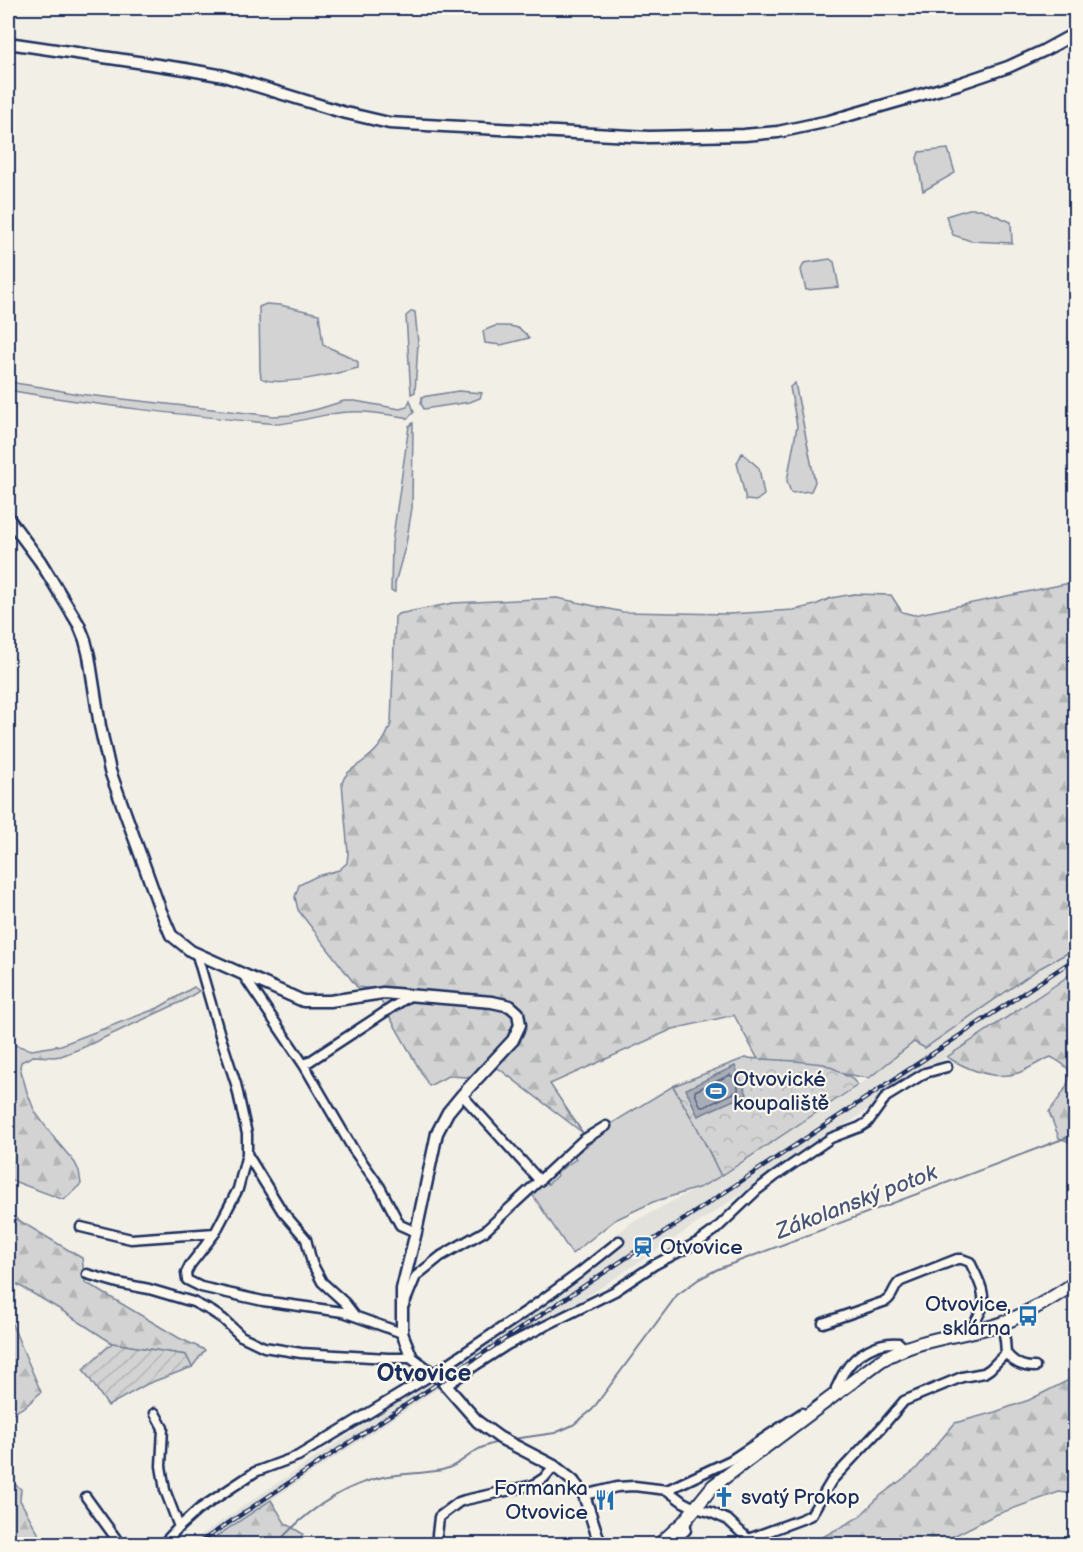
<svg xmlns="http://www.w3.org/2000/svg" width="1083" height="1552" font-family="'Balsamiq Sans',sans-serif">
  <defs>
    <pattern id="forest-firs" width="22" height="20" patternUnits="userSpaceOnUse" patternTransform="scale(1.5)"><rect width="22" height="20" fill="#d2d3d2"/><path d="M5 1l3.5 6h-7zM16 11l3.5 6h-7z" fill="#b4b5b7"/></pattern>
    <pattern id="park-crowns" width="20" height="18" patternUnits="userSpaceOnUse" patternTransform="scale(1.5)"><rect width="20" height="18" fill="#d2d3d2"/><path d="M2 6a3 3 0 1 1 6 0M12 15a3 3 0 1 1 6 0" fill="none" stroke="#b4b5b7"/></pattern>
    <pattern id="garden-furrows" width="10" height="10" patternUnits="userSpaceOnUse" patternTransform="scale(1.5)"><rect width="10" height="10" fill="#d2d3d2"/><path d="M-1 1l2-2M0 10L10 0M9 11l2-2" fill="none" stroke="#b4b5b7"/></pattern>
  </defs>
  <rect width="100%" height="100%" fill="#f2efe6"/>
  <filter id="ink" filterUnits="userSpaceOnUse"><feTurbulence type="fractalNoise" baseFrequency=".0167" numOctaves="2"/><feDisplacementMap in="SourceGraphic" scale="12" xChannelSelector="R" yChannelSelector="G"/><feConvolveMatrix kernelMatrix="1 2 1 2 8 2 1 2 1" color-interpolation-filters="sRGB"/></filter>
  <g filter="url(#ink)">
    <path fill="#e2e1dc" d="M1075 949V971L1057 984 591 1294 477 1366 448 1382 205 1544H188L227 1517 525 1316 578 1266 631 1223 721 1176 869 1078 915 1042 1040 968Z"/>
    <path fill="#d2d3d2" stroke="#768198" stroke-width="1.5" d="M948 149 955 173 923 191 917 158 919 152Z
      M969 209H981L1011 222 1012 243 971 241 953 235 946 216Z
      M830 259 834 262 839 287 806 290 801 270 804 263Z
      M266 304 280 305 319 314 323 345 346 355 358 362V368C340 373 276 388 261 378L260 370 259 307Z
      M412 311 415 312 418 343 415 392 411 394 406 316Z
      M495 326C511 326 518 324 529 338L501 345 485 343 483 331Z
      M8 382 41 387 78 394 274 416 292 415 318 409 344 401H355L400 409 407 407 410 400 414 412 407 419 406 417C387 415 367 410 349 412 324 413 302 422 277 424 187 415 97 406 8 390Z
      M795 383 815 482 811 491 791 493 787 481 797 426 790 387Z
      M458 391 482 393 480 398 470 402 424 409 421 404 422 397Z
      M413 423 412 508 406 544 395 583V592L391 591 392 543 409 426Z
      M742 453 759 468 764 495 756 501 746 500 737 463Z
      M673 1086 697 1127 721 1176 701 1187 653 1202 615 1220 572 1254 532 1194 546 1183 548 1184 558 1175 556 1173 576 1159 574 1155 591 1143 588 1140 599 1131Z"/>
    <path fill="url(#forest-firs)" stroke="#768198" stroke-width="1.5" d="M1075 582V949L1040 968 925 1048 914 1042 869 1078 759 1061 734 1015 673 1029 550 1084 583 1133 498 1068 467 1077 448 1076 429 1086 374 989 357 987 298 910 295 897 299 885 317 876 339 870 347 863 348 853 342 783C346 770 357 767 366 759 378 750 387 737 391 723L395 617 398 614 453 603 557 598 623 612 728 614 794 610 815 605 831 598 854 594 891 595 902 612 914 615Z
      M1075 971 1076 1144H1075L1059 1138 1049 1112C1055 1103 1076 1079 1068 1069 1064 1064 1056 1060 1051 1057 1040 1061 1029 1069 1018 1073 994 1081 967 1069 947 1057L1057 984Z
      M194 987 199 991 183 1001 82 1048 61 1056 54 1057 33 1056 21 1062 20 1067 27 1092 35 1112 55 1139 75 1163 79 1171 81 1184 64 1200 8 1179V1043L32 1050 61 1045 158 1008Z
      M8 1214 82 1258 85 1282 179 1338 205 1350 192 1367 186 1355 112 1343 61 1310 8 1279Z
      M8 1315 41 1392 26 1406 8 1416Z
      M1075 1377V1507L1067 1493 1059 1492 995 1515 938 1544H810L859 1517 881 1495 915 1470 955 1423 995 1412 1029 1400Z
      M8 1479 21 1489 20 1500 44 1544H8Z
      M271 1500 285 1523 303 1534 296 1544H205Z"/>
    <path fill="url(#park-crowns)" stroke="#768198" stroke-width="1.5" d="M745 1058 795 1061 824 1064 837 1070 846 1076H849L858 1085 721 1176 697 1127 673 1086Z"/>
    <path fill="url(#garden-furrows)" stroke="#768198" stroke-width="1.5" d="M112 1343 186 1355 192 1367 147 1384 108 1406 83 1369Z"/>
    <path fill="#a9adb7" stroke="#707b93" stroke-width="1.5" d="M735 1066 747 1094 698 1116 686 1089Z"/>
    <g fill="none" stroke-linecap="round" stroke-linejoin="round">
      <path stroke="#546182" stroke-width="1.5" d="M730 1075C735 1077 739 1087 738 1091L704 1107H701L695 1094V1091Z"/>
      <path stroke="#707b93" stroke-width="2" d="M513 1439 555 1433 573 1425 592 1410 677 1295 699 1279 718 1269 1076 1134
        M276 1544C305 1513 340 1486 383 1477 402 1473 422 1474 442 1470 456 1467 466 1457 477 1450 484 1446 491 1444 499 1442"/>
      <g stroke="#1b2f5e" stroke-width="13">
        <path id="minor" d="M197 955 220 1035 236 1084 247 1134V1154L238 1189 215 1233 190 1265 186 1273 187 1280 201 1287 263 1301 343 1312 402 1333
          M244 976 304 1065 353 1149 380 1187 400 1225 416 1232
          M304 1065 411 995
          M462 1095 540 1181
          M247 1154 282 1211 306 1239 312 1263 322 1282 345 1303 355 1316
          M81 1227 131 1239 215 1233
          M87 1274 118 1283 149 1289 193 1302 211 1311 223 1319 241 1336 264 1347 301 1353 388 1358H412
          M404 1305 416 1276 441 1256 485 1231 583 1140 606 1126
          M823 1323 886 1301C894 1296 893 1286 901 1281L957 1259H962L970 1262C976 1276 987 1292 982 1308 979 1316 974 1321 974 1330
          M1006 1353C1014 1363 1022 1367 1035 1367
          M446 1386 476 1365 507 1345 615 1291 654 1265 700 1241 715 1230 757 1190 774 1177 831 1138 860 1127 868 1122 886 1097 925 1073 947 1067
          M836 1388C839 1383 841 1376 845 1371 856 1353 879 1341 899 1343L904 1348
          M155 1413 163 1428 161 1466 165 1490 179 1527
          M667 1490 683 1502 695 1508 710 1512 728 1520 748 1539 802 1519 811 1515 832 1480 881 1428 904 1401 962 1377 984 1373 990 1369 1006 1353 1005 1340 1002 1323
          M584 1495 617 1487 634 1486 667 1490 731 1460 802 1413
          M86 1497 120 1544
          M163 1544 179 1527 198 1510 255 1472 298 1456 433 1374 528 1310 579 1273 619 1241
          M436 1544 439 1517 459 1502 465 1500 533 1485 544 1478 554 1466
          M671 1544 686 1530V1526L683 1523"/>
      </g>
      <g stroke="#1b2f5e" stroke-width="15">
        <path id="tertiary" d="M8 43 185 69 224 76 342 112 389 123 649 137 744 135 778 132 829 121 958 84 1008 67 1043 51 1076 33
          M8 518 40 561 79 625 85 640 89 656 100 726 110 771 160 909 171 935 191 951 303 1001H330L383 993 492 1002 510 1006 518 1013 520 1025 513 1040 462 1095 448 1112 437 1133 416 1232 402 1289V1333L412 1358 441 1380 478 1422 500 1438 554 1466 573 1481 584 1495 600 1544"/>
      </g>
      <g stroke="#1b2f5e" stroke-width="16">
        <path id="secondary" d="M660 1544 683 1523 713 1486 880 1361C915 1339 955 1337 994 1326 1018 1319 1055 1297 1076 1282"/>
      </g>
      <use href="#minor" stroke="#fbf7ec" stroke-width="8"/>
      <use href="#tertiary" stroke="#fbf7ec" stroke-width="10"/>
      <use href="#secondary" stroke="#fbf7ec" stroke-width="12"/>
      <g stroke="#1b2f5e" stroke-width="4.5">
        <path id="rail" d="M197 1544 1076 958"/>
      </g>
      <use href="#rail" stroke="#fbf7ec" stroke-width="2" stroke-dasharray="7" stroke-linecap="butt"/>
    </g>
  </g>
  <defs>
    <g id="stadium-bare" transform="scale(1.62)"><path d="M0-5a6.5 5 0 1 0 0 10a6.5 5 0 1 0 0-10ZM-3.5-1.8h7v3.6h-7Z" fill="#1f6fb2" stroke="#fbf7ec" stroke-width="2.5" paint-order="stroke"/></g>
    <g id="station-bare" transform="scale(1.62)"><path d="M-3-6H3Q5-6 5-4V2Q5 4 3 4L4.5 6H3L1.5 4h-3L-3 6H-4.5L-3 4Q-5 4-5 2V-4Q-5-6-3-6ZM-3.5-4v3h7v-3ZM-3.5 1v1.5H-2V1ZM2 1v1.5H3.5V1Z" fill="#1f6fb2" stroke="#fbf7ec" stroke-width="2.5" paint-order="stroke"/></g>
    <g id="bus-bare" transform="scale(1.62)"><path d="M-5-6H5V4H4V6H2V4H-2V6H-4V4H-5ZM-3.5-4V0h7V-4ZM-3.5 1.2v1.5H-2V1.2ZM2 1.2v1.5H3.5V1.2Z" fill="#1f6fb2" stroke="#fbf7ec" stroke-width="2.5" paint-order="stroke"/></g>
    <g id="church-bare" transform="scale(1.62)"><path d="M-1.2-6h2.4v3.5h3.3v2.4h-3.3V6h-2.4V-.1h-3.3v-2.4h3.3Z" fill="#1f6fb2" stroke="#fbf7ec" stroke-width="2.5" paint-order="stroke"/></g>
    <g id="restaurant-bare" transform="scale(1.62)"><path d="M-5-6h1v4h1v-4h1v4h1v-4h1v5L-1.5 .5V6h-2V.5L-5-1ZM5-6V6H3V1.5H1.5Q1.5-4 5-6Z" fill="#1f6fb2" stroke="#fbf7ec" stroke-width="2.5" paint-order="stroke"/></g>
  </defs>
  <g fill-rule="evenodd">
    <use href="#stadium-bare" x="716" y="1091"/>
    <use href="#station-bare" x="643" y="1247"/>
    <use href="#bus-bare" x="1028" y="1316"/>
    <use href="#church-bare" x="724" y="1497"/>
    <use href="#restaurant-bare" x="605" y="1500"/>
  </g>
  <g text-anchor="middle" stroke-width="4.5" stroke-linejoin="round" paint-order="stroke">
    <g font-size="21" fill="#1b2f5e" stroke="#fbf7ec" text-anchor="start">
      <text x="733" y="1086">Otvovické<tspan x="733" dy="24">koupaliště</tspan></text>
      <text x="660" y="1254">Otvovice</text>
      <text x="1011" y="1311" text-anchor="end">Otvovice,<tspan x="1011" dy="24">sklárna</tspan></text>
      <text x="588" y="1495" text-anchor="end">Formanka<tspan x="588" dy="24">Otvovice</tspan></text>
      <text x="741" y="1504">svatý Prokop</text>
    </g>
    <g font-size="22" font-style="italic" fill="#465579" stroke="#fbf7ec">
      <text transform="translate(856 1201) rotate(-21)" y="8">Zákolanský potok</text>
    </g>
    <g font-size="24" font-weight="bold" fill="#1b2f5e" stroke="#fbf7ec">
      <text x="424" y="1381">Otvovice</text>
    </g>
  </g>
  <rect width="1083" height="1552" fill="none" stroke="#fbf7ec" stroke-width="30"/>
  <rect x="15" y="15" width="1053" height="1522" fill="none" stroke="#1b2f5e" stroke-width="2" filter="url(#ink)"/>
</svg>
